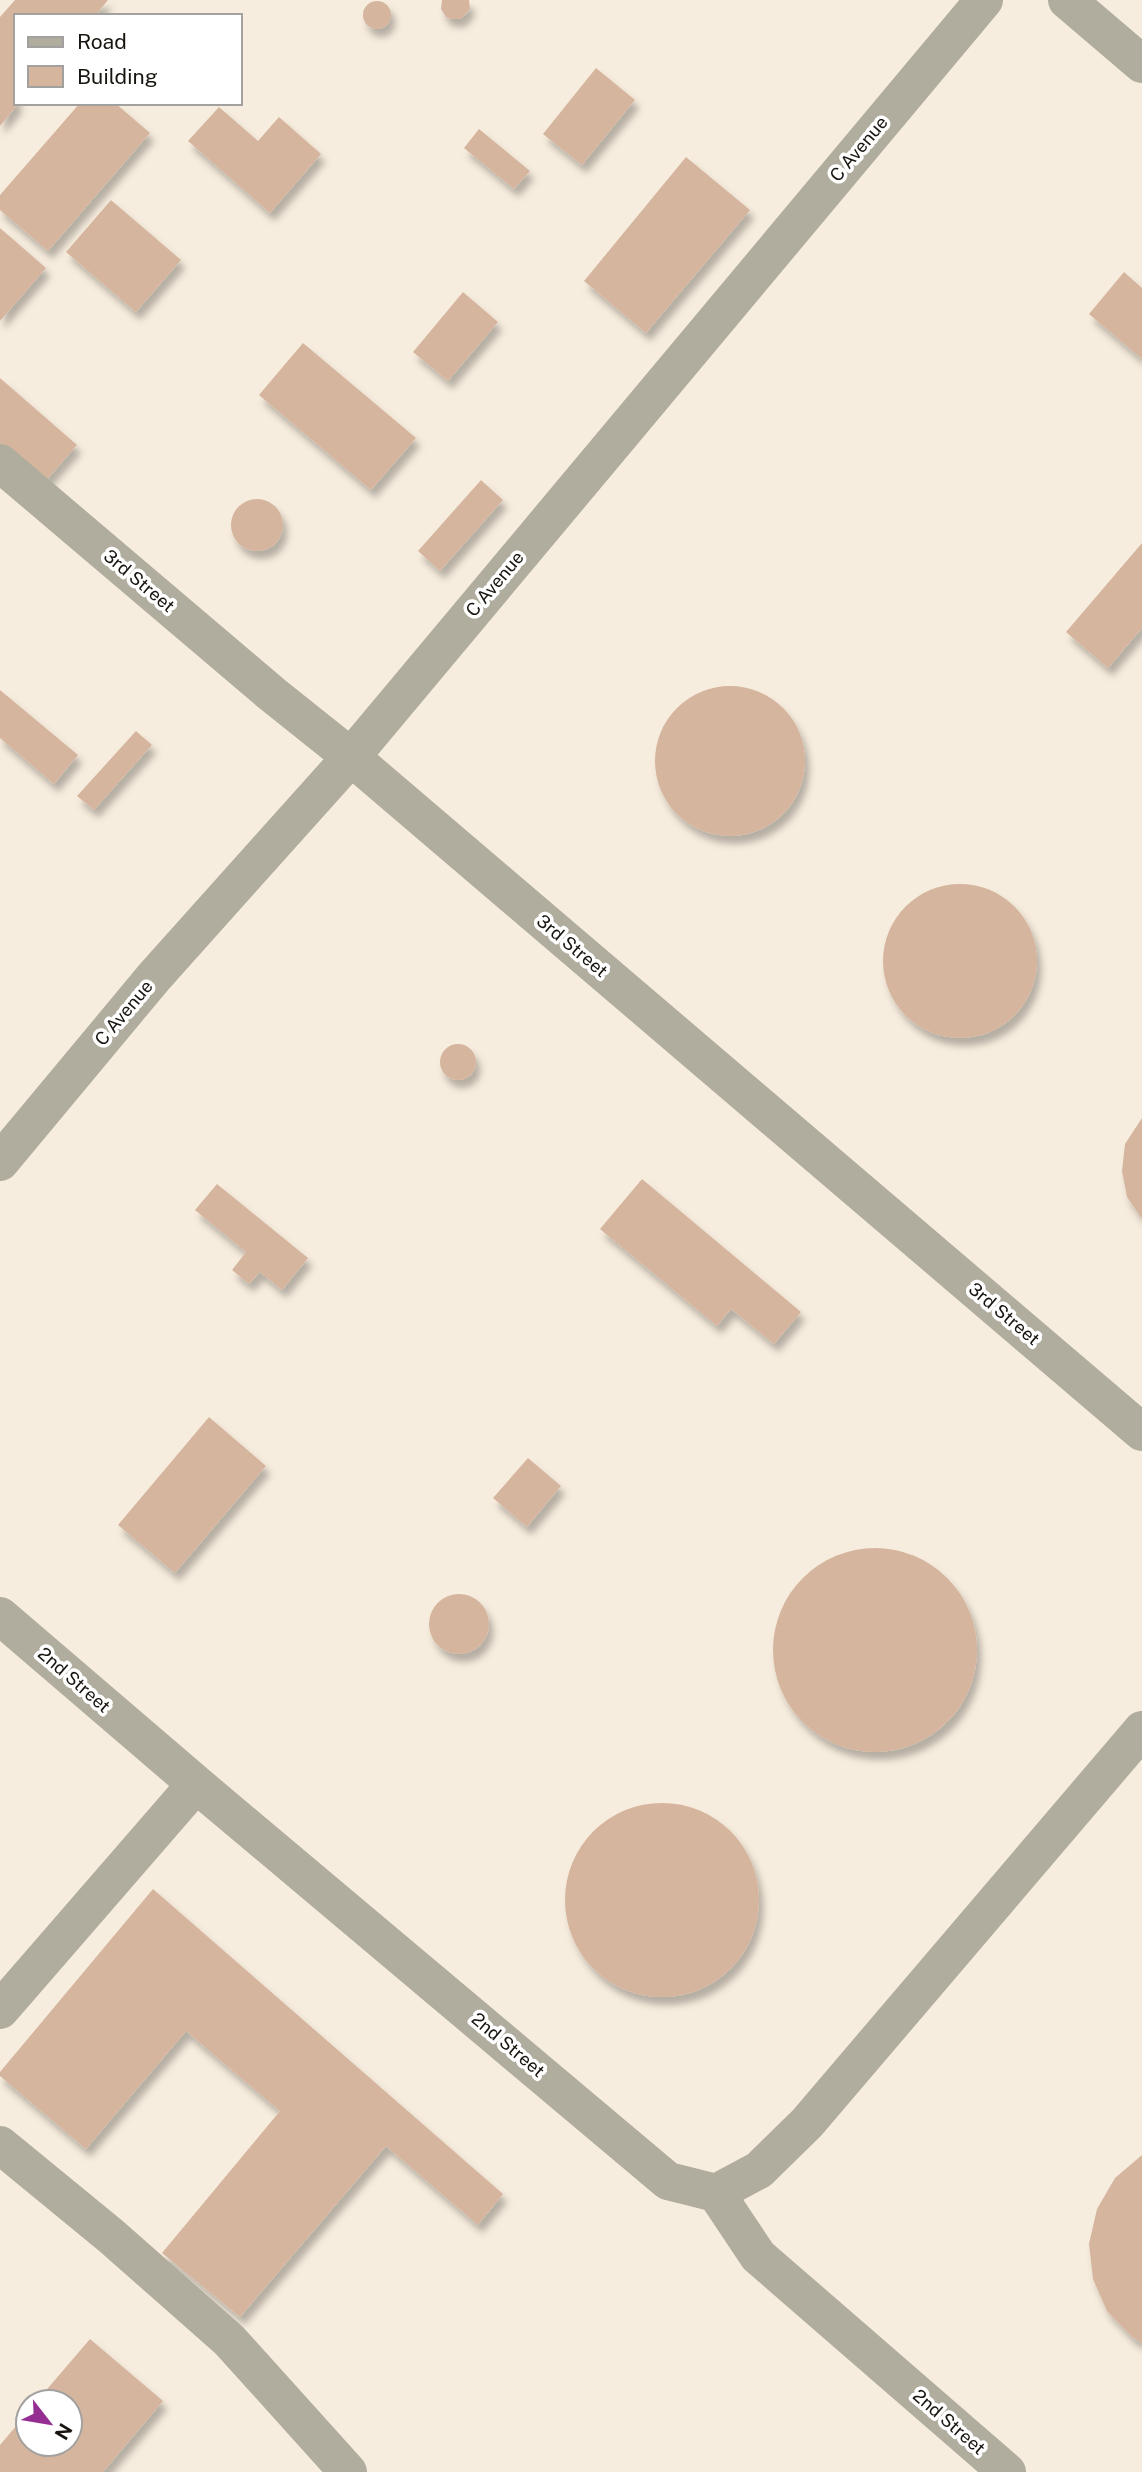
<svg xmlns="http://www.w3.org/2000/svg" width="1142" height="2472" font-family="'Public Sans',sans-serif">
  <defs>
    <filter id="shadow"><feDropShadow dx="4.5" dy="8" stdDeviation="3.5" flood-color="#0004"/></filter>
  </defs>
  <rect width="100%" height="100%" fill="#f7edde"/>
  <path fill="#d6b59f" filter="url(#shadow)" d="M15 0H108L95 16H16V103H19L0 126V17Z
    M442 0H469L470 9 461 19H451L446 17 441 9Z
    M363 15a14 14 0 1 1 28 0a14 14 0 1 1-28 0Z
    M596 68 635 100 582 165 543 134Z
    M80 103H115L150 133 48 251 0 210V195Z
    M219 107 258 141 279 117 321 154 270 213 188 141Z
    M479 129 530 171 514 189 464 148Z
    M686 157 750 210 646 333 584 281Z
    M111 200 181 260 136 312 66 252Z
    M0 228 46 268 0 321Z
    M1124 272 1142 288V359L1089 314Z
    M463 292 498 322 448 381 413 352Z
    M303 343 416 438 371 490 259 395Z
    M0 378 77 445 31 498 0 471Z
    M481 480 503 500 440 571 418 551Z
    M231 525a26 26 0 1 1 52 0a26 26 0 1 1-52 0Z
    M1142 543V628L1108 668 1066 632Z
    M655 761a75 75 0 1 1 150 0a75 75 0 1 1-150 0Z
    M0 690 78 755 54 784 0 738Z
    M136 731 152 745 94 810 77 796Z
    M883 961a77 77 0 1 1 154 0a77 77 0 1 1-154 0Z
    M440 1062a18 18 0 1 1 36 0a18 18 0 1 1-36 0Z
    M1142 1118V1219L1127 1197 1122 1171 1125 1144Z
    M642 1179 801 1312 774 1344 731 1309 717 1326 600 1229Z
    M217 1184 308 1258 282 1290 260 1272 249 1284 232 1270 246 1252 195 1210Z
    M209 1417 266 1466 175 1573 118 1525Z
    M528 1458 561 1486 527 1527 493 1498Z
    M773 1650a102 102 0 1 1 204 0a102 102 0 1 1-204 0Z
    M429 1624a30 30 0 1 1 60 0a30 30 0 1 1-60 0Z
    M565 1900a97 97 0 1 1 194 0a97 97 0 1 1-194 0Z
    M153 1889 503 2194 478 2225 386 2146 240 2317 162 2253 280 2111 186 2031 86 2149 0 2076V2072Z
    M1142 2155V2343L1132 2337 1107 2311 1093 2279 1089 2244 1097 2209 1115 2178Z
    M90 2339 163 2401 103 2472H0V2445L28 2412V2444H70V2402H36Z"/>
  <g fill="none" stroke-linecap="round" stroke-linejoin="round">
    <path stroke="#b0ad9e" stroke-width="38" d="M1067 0 1142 64
      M0 463 272 694 351 757 1142 1432
      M0 1162 154 977 351 757 984 0
      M0 1616 196 1784 668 2181 716 2193 758 2256 1007 2472
      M0 2010 196 1784
      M0 2145 111 2236 229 2340 348 2472
      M716 2193 759 2170 807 2123 1142 1730"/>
  </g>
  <g text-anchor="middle" stroke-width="7" stroke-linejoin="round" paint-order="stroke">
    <g font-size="18" fill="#18140f" stroke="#fff">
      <text transform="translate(859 149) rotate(-50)" y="6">C Avenue</text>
      <text transform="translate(139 581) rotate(40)" y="6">3rd Street</text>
      <text transform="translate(495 584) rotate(-50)" y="6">C Avenue</text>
      <text transform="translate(572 946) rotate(40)" y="6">3rd Street</text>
      <text transform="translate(124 1013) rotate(-50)" y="6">C Avenue</text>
      <text transform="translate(1004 1314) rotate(40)" y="6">3rd Street</text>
      <text transform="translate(74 1680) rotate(41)" y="6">2nd Street</text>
      <text transform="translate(508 2045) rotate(40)" y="6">2nd Street</text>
      <text transform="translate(949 2422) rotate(41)" y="6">2nd Street</text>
    </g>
  </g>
  <rect x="14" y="14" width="228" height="91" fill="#ffffff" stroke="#a3a19f" stroke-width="2"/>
  <rect x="28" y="37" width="35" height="10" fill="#b0ad9e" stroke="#a3a19f" stroke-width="2"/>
  <text x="77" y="49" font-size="21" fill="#18140f">Road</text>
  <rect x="28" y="66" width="35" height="21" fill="#d6b59f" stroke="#a3a19f" stroke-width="2"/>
  <text x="77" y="84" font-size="21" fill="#18140f">Building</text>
  <g transform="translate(49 2423) rotate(121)"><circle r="33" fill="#ffffff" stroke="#a3a19f" stroke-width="2"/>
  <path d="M0-5L12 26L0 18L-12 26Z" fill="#942e93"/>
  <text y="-10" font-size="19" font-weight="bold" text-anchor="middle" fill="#18140f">N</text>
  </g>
</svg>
